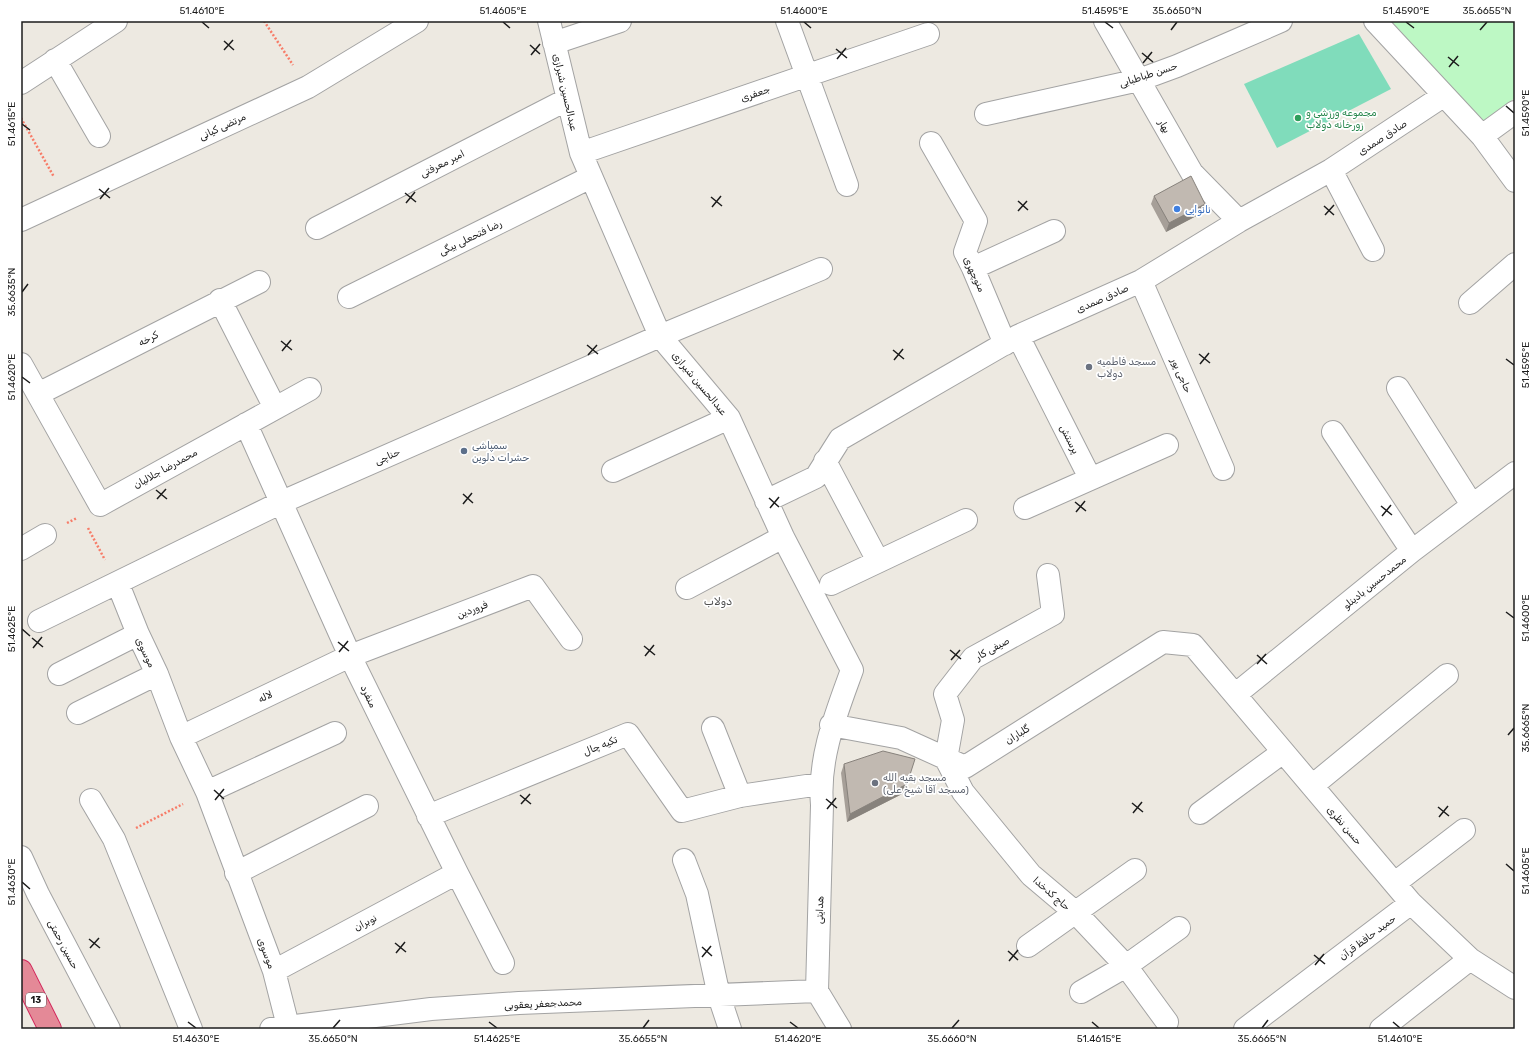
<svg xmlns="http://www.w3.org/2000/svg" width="1536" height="1050" font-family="Rubik,'Noto Sans Arabic',sans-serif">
  <rect width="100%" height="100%" fill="#ede9e1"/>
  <path fill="#bdf8c4" d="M1385 21H1515V98L1483 121Z"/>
  <path fill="#80dcbb" d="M1359 34 1391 89 1277 148 1244 84Z"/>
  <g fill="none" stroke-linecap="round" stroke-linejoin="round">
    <g stroke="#a3a3a3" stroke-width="24">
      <path id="street" d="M549 21 581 153 660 336 729 418 783 537 852 670C836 714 818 758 822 805L817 991 840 1029
        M787 21 847 185
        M1105 21 1192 173 1239 221
        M1375 21 1482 136 1515 181
        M554 43 620 21
        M55 60 99 136
        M21 83 116 21
        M986 114 1139 80 1177 66 1281 21
        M1482 136 1515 112
        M931 143 976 221 965 252 973 268 1005 344
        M581 153 928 34
        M1331 170 1373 250
        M21 220 308 87 417 21
        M317 228 568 99
        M973 268 1054 231
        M1141 281 1223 469
        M349 297 591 177
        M220 300 275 408
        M1470 303 1515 264
        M1018 336 1090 478
        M21 364 100 505 310 389
        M1398 388 1472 505
        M38 394 259 282
        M246 424 350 656 457 873 503 963
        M1333 432 1412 551
        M825 461 878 561
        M613 471 729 418
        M766 501 816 477 840 439 1018 336 1141 281 1239 221 1331 170 1443 96
        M1025 508 1167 445
        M21 549 45 535
        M1048 575 1053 614 973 658 945 694 953 720 946 759 963 792 1031 875 1076 913 1126 966 1167 1022
        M118 584 138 634 157 674 181 737 207 792 274 971 288 1026
        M831 584 966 520
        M687 588 783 537
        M39 621 282 502 660 336 821 269
        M59 674 138 634
        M1236 694 1412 551 1515 473
        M78 713 157 674
        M831 725 901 738 965 767 1163 642 1193 645 1411 903 1470 959 1515 988
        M713 728 740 796
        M181 737 350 656 533 586 571 639
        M1312 786 1447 675
        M207 792 335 733
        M91 800 114 839 191 1029
        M1200 813 1283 752
        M428 816 628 734 682 811 740 796 820 784
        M21 857 38 894 109 1029
        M684 860 697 894 719 996 730 1029
        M236 873 367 806
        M1395 883 1464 830
        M1028 946 1135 870
        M274 971 457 873
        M1081 992 1126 966 1179 928
        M271 1029 431 1009 519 1003 817 991
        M1245 1029 1411 903
        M1381 1029 1470 959"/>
    </g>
    <g stroke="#d3265c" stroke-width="24">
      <path id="highway" d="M21 971 50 1029"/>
    </g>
    <path stroke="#f77c68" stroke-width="2.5" stroke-dasharray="2 2" stroke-linecap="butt" d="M264 21 293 65
      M21 118 54 177
      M67 523 77 518
      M88 528 105 560
      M136 828 183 804"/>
    <use href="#street" stroke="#fff" stroke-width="22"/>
    <use href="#highway" stroke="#e48997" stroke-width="22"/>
  </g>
  <path fill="#a69f98" d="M1154 196 1205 204 1202 213 1166 232 1151 204Z
    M844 764 907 784 904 793 847 822 841 773Z"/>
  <path fill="#87827c" d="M1205 204 1202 213 1166 232 1169 223Z
    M907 784 904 793 847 822 850 814Z"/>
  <path fill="#c1b9b1" stroke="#87827c" d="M1191 176 1205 204 1169 223 1154 196Z
    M883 751 915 759 907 784 850 814 844 764Z"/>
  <path fill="none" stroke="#1c1c1c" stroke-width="1.5" d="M202 22 209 28M503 22 510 28M804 22 811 28M1105 22 1113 28M1406 22 1414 28M1171 30 1177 22M1480 30 1487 22M224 41 234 50M530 45 540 54M836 49 847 58M224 50 233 40M1142 53 1153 62M531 55 540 44M1448 57 1459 66M837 59 846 48M1143 63 1152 52M1449 67 1458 56M1506 106 1514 113M22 124 30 130M99 189 110 198M405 193 416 202M711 197 722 206M100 199 109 188M1018 201 1028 210M406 203 415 192M1324 206 1334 215M712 207 721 196M1018 211 1027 201M1325 215 1334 205M22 292 28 284M281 341 292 350M587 345 598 354M893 350 904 359M282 351 291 340M1199 354 1210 363M588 355 597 345M1506 359 1514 365M894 360 903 349M1200 364 1209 353M22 377 30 383M156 490 167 499M463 494 473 503M769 498 779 507M157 499 166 489M1075 502 1086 511M463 504 472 493M1381 506 1392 515M770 508 779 497M1076 512 1085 501M1382 516 1391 505M1506 612 1514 618M22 629 30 636M32 638 43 647M338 642 349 651M644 646 655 655M33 648 42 637M950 650 961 659M339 652 348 641M1257 655 1267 664M645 656 654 645M951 660 960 650M1257 664 1266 654M1508 735 1514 728M214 790 224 799M520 795 531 804M826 799 837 808M215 800 224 789M1132 803 1143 812M521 804 530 794M1438 807 1449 816M827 809 836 798M1133 813 1142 802M1439 817 1448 806M1506 864 1514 871M22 882 30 889M89 939 100 948M395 943 406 952M702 947 712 956M90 948 99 938M1008 951 1018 960M396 953 405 942M1314 955 1325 964M702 957 711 946M1009 961 1018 950M1315 965 1324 954M188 1022 196 1028M489 1022 497 1028M790 1022 798 1028M1092 1022 1099 1028M1393 1022 1400 1028M333 1028 340 1020M643 1028 649 1020M952 1028 959 1020M1262 1028 1268 1020"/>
  <circle fill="#2e9e5b" stroke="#fff" stroke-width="1.5" cx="1298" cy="118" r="4"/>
  <circle fill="#3f7fe0" stroke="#fff" stroke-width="1.5" cx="1177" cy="209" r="4"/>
  <g fill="#6b7280" stroke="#fff" stroke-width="1.5">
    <circle cx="1089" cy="367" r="4"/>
    <circle cx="875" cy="783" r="4"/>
  </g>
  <circle fill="#5c6f8a" stroke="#fff" stroke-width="1.5" cx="464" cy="451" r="4"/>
  <g text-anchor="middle" stroke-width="3.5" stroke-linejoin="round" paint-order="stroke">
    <rect fill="#fff" stroke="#606060" stroke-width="1" x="26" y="993" width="20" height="14" rx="3"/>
    <g font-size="9" font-weight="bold" fill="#1c1c1c">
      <text x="36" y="1003">13</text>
    </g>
    <g font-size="10" fill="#1c1c1c" stroke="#fff">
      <text transform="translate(1148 74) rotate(-18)" y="4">حسن طباطبایی</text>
      <text transform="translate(566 92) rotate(77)" y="4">عبدالحسین شیرازی</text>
      <text transform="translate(755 93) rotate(-19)" y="4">جعفری</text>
      <text transform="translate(222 126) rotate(-25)" y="4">مرتضی کیانی</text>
      <text transform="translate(1165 126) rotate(61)" y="4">بهار</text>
      <text transform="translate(1382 137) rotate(-33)" y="4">صادق صمدی</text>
      <text transform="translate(442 163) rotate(-27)" y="4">امیر معرفتی</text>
      <text transform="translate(470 237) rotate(-26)" y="4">رضا فتحعلی بیگی</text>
      <text transform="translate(975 274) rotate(65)" y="4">منوچهری</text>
      <text transform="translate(1102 298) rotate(-24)" y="4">صادق صمدی</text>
      <text transform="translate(148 338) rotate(-27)" y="4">کرخه</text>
      <text transform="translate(1182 375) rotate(66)" y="4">حاجی پور</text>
      <text transform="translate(700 383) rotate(50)" y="4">عبدالحسین شیرازی</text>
      <text transform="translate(1070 439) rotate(63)" y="4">پرستش</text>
      <text transform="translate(387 456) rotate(-24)" y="4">حناچی</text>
      <text transform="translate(165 468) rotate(-29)" y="4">محمدرضا جلالیان</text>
      <text transform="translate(1374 582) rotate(-39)" y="4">محمدحسین بادینلو</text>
      <text transform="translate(472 609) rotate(-21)" y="4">فروردین</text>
      <text transform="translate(992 648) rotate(-29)" y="4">صیفی کار</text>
      <text transform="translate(146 652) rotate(64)" y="4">موسوی</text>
      <text transform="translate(265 696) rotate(-26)" y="4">لاله</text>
      <text transform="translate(369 696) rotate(64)" y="4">منفرد</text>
      <text transform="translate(1017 734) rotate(-32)" y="4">گلباران</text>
      <text transform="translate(600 745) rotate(-22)" y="4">تکیه چال</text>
      <text transform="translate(1345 825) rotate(49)" y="4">حسن نظری</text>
      <text transform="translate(1052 893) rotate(41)" y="4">حاج کدخدا</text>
      <text transform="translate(819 910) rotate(-88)" y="4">هدایتی</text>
      <text transform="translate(365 922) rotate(-28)" y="4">نوبران</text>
      <text transform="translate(1367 937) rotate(-37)" y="4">حمید حافظ قرآن</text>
      <text transform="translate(64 944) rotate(62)" y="4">حسین رحمتی</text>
      <text transform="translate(267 953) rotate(69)" y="4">موسوی</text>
      <text transform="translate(543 1003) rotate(-3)" y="4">محمدجعفر یعقوبی</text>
    </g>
    <g font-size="10" fill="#27864d" stroke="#fff" text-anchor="start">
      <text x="1306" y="116">مجموعه ورزشی و<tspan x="1306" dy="12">زورخانه دولاب</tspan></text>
    </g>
    <g font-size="10" fill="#366cbe" stroke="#fff" text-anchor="start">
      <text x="1185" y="213">نانوایی</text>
    </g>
    <g font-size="10" fill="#5b616d" stroke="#fff" text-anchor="start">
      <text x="1097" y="365">مسجد فاطمیه<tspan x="1097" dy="12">دولاب</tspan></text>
      <text x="883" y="781">مسجد بقیه الله<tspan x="883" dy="12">(مسجد آقا شیخ علی)</tspan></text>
    </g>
    <g font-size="10" fill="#4e5e75" stroke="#fff" text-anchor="start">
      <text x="472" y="449">سمپاشی<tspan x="472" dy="12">حشرات دلوین</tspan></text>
    </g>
    <g font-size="11" fill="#4f4f4f" stroke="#fff">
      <text x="718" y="605">دولاب</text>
    </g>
  </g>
  <rect width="1536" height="1050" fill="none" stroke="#ffffff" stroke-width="44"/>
  <rect x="22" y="22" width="1492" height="1006" fill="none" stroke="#1c1c1c" stroke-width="1.5"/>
  <g font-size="10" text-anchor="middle" fill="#1c1c1c">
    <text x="202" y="14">51.4610°E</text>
    <text x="503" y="14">51.4605°E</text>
    <text x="804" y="14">51.4600°E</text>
    <text x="1105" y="14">51.4595°E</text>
    <text x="1177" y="14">35.6650°N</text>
    <text x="1406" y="14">51.4590°E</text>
    <text x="1487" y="14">35.6655°N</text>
    <text transform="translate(1525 113) rotate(-90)" y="4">51.4590°E</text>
    <text transform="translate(11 124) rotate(-90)" y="4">51.4615°E</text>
    <text transform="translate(11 292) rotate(-90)" y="4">35.6635°N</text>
    <text transform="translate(1525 365) rotate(-90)" y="4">51.4595°E</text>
    <text transform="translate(11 377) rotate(-90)" y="4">51.4620°E</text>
    <text transform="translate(1525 618) rotate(-90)" y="4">51.4600°E</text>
    <text transform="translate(11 629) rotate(-90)" y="4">51.4625°E</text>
    <text transform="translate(1525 728) rotate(-90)" y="4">35.6665°N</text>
    <text transform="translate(1525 871) rotate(-90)" y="4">51.4605°E</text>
    <text transform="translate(11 882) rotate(-90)" y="4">51.4630°E</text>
    <text x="196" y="1042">51.4630°E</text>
    <text x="333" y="1042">35.6650°N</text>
    <text x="497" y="1042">51.4625°E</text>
    <text x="643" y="1042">35.6655°N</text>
    <text x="798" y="1042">51.4620°E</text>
    <text x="952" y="1042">35.6660°N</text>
    <text x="1099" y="1042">51.4615°E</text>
    <text x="1262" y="1042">35.6665°N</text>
    <text x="1400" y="1042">51.4610°E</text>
  </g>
</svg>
